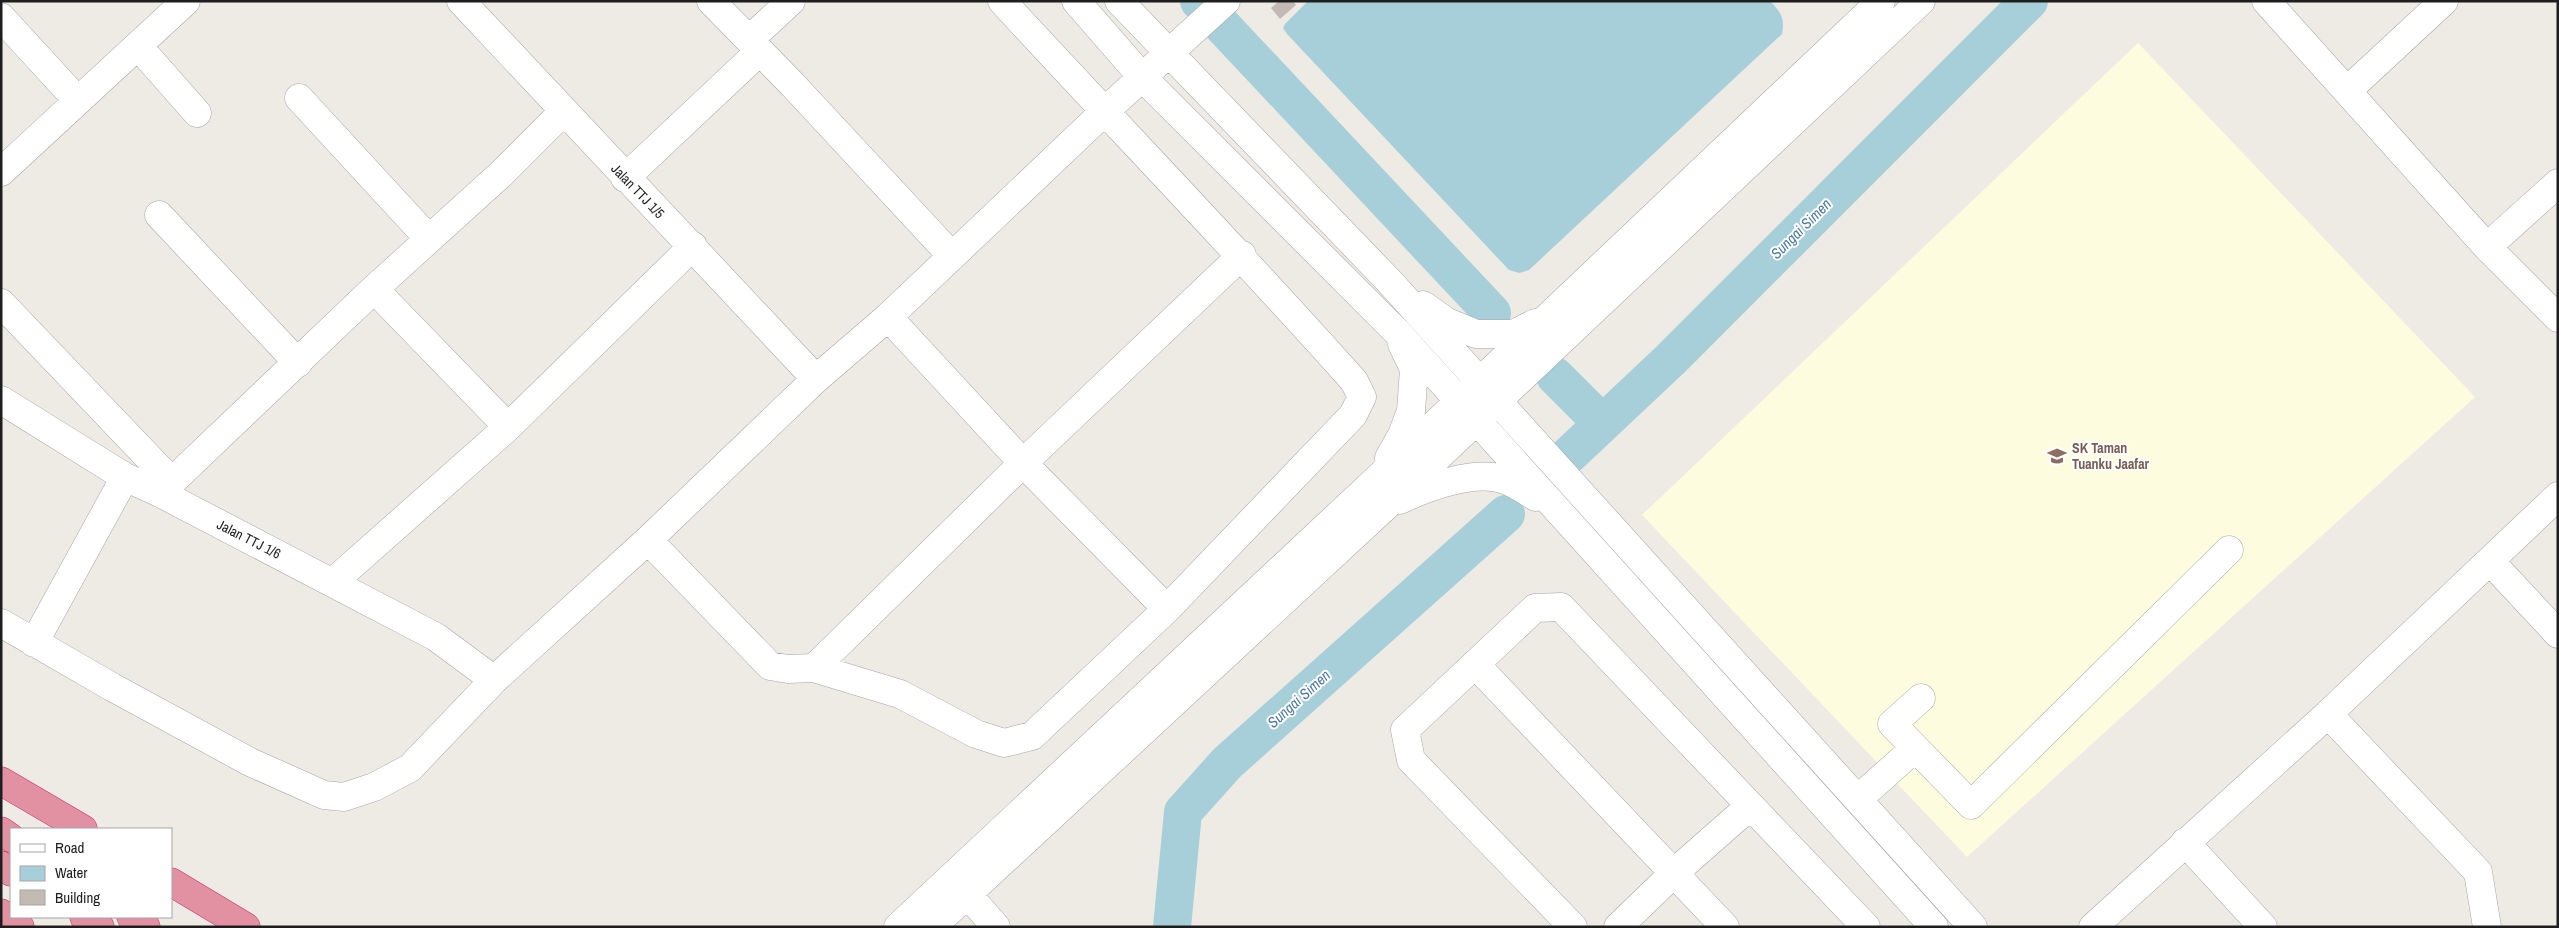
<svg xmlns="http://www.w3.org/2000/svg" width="2559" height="928" font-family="'Archivo Narrow',sans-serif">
  <rect width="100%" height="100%" fill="#eeebe4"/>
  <path fill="#fdfcdf" d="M2138 43 2475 397 1967 857 1642 515Z"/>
  <path fill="#a7cfd9" d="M1308 1H1770C1781 12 1785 18 1782 34L1529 270 1519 273 1509 270 1287 34 1283 28 1285 24Z"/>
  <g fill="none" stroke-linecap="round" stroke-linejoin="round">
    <path stroke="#a7cfd9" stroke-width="38" d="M1199 1 1492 313
      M1555 376 1602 423
      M1569 455 1670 360 2029 1
      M1172 927 1183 812 1227 763 1506 514"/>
  </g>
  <path fill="#c3bab4" d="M1279 1H1293L1296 5 1280 19 1271 8Z"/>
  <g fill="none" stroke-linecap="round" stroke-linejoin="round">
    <g stroke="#a5a5a5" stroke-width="29">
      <path id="minor" d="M461 1 816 379
        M711 1 793 85 952 256
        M1076 1 1142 77 1396 331 1934 927
        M1119 1 1389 281 1973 927
        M2266 1 2487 247 2558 318
        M1 17 78 101
        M749 40 791 1
        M138 46 197 113
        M2348 90 2444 1
        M299 98 429 239
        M1 172 186 1
        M625 178 760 51
        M159 215 298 363
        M2487 247 2558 183
        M374 289 508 427
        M1 303 172 482
        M1423 305 1447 322 1476 334H1514L1535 323
        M888 317 1023 463 1167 609
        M1 400 125 477 160 493 436 637 494 680
        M1389 458 1402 435 1411 411 1414 369 1402 344
        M160 493 374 289 501 174 564 111
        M1400 500C1427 487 1476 469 1505 480 1516 484 1526 491 1536 497
        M648 540 770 666 788 669 814 668 900 694 976 734 1004 743 1032 736 1167 609 1353 415 1362 397 1354 381C1239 252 1119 128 1002 1
        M2490 561 2558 634
        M333 582 508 427 693 246
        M1 623 112 687 250 762 324 795 344 797 374 787 410 768 494 680 648 540 816 379 888 317 1104 112 1226 1
        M34 643 125 477
        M1475 664 1725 927
        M814 668 1023 463 1242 255
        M1921 698 1892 724 1971 805 2229 550
        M2328 714 2478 872 2487 927
        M1858 799 1914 749
        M2185 842 2263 927
        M956 881 996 927
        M898 927 1377 479 1881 1
        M932 927 1386 506 1921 1
        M1573 927 1411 760 1405 730 1535 608 1561 607 1866 927
        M1618 927 1675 872 1750 806
        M2093 927 2328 714 2558 496"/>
    </g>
    <g stroke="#cf2f6a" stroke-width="29">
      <path id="highway" d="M1 781 83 829
        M1 831 11 838
        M1 865 11 872
        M171 882 246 927
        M1 913 20 927
        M84 917 100 927
        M131 917 146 927"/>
    </g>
    <use href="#minor" stroke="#fff" stroke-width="28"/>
    <use href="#highway" stroke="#e191a2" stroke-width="28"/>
  </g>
  <defs>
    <g id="school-bare" transform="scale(1.5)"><path d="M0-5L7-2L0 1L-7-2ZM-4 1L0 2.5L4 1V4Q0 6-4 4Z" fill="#8d6e63" stroke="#fff" stroke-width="2.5" paint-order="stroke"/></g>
  </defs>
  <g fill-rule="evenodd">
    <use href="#school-bare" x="2057" y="456"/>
  </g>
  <g text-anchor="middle" stroke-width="4" stroke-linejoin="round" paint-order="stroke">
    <g font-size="14" fill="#1e1e1e" stroke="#fff">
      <text transform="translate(638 191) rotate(46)" y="5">Jalan TTJ 1/5</text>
      <text transform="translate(249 539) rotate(27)" y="5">Jalan TTJ 1/6</text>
    </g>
    <g font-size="14" font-weight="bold" fill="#785e54" stroke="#fff" text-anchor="start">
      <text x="2072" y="453">SK Taman<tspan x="2072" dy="16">Tuanku Jaafar</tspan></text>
    </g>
    <g font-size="15" font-style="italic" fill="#4d79a0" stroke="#fff">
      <text transform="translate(1801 229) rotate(-45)" y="5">Sungai Simen</text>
      <text transform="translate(1299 699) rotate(-42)" y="5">Sungai Simen</text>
    </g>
  </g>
  <rect width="2559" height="928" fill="none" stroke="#1e1e1e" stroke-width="5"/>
  <rect x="10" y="828" width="162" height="90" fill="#ffffff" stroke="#a5a5a5"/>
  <rect x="20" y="844" width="25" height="8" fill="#ffffff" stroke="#a5a5a5"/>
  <text x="55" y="853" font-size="15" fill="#1e1e1e">Road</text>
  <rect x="20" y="866" width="25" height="15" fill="#a7cfd9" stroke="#a5a5a5"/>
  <text x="55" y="878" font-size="15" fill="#1e1e1e">Water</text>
  <rect x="20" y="890" width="25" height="15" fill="#c3bab4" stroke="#a5a5a5"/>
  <text x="55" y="903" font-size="15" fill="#1e1e1e">Building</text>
</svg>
